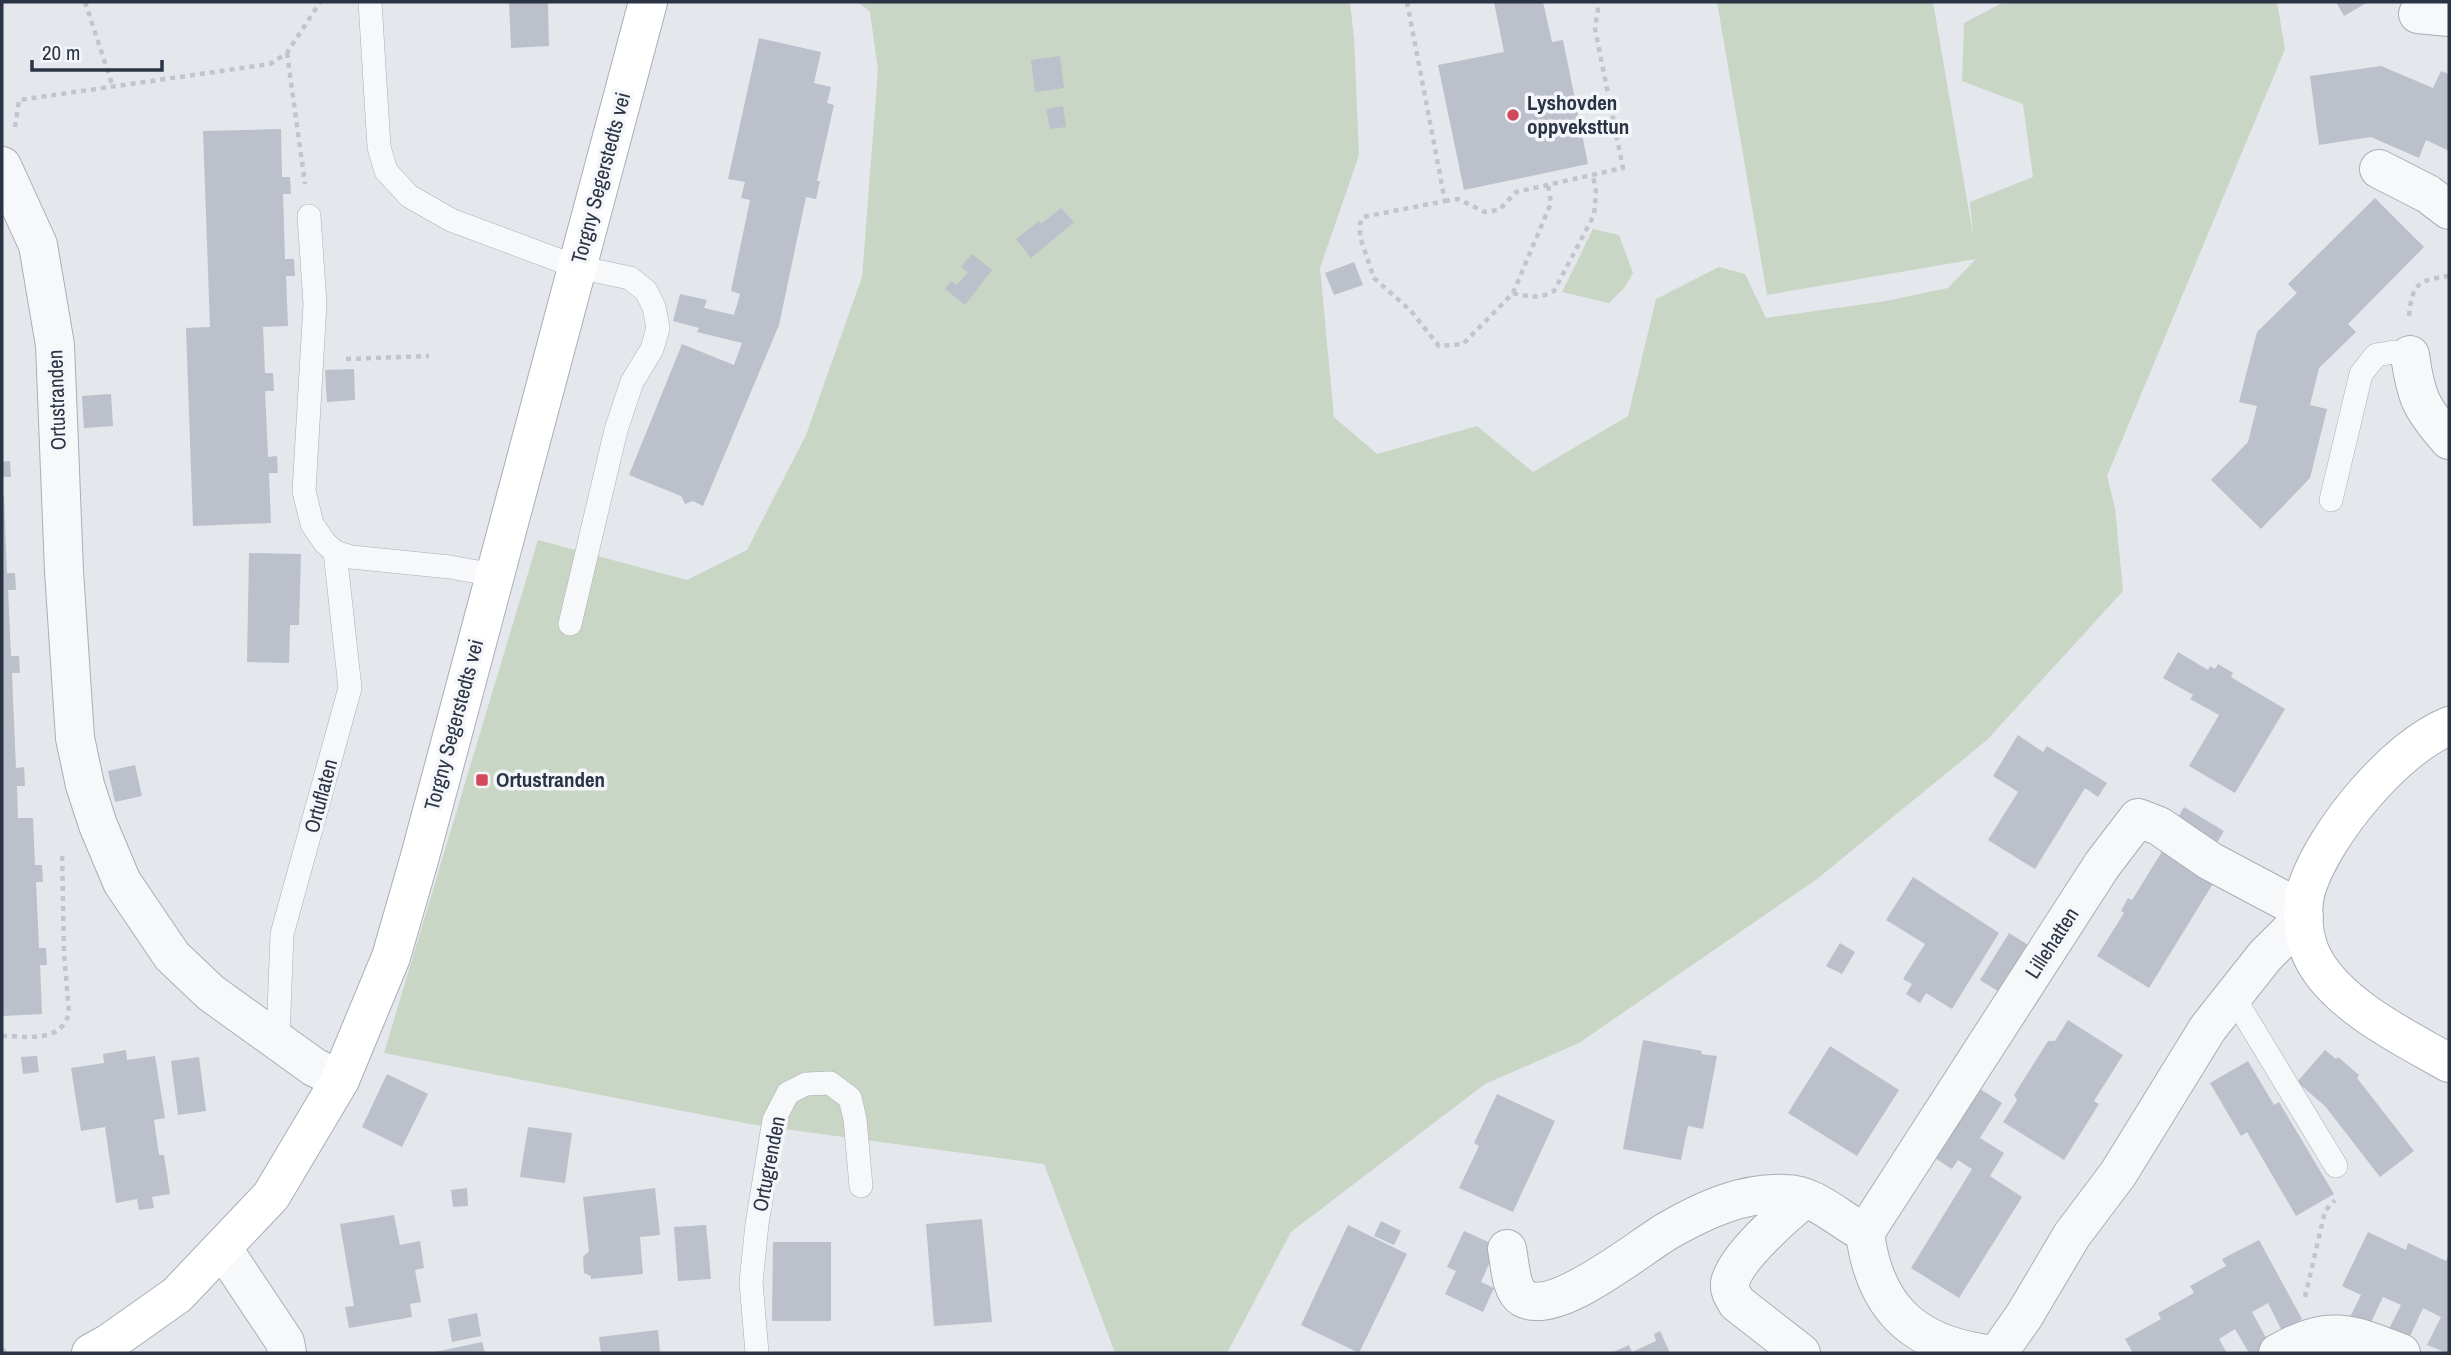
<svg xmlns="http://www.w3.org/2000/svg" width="2451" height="1355" font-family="'Archivo Narrow',sans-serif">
  <rect width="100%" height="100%" fill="#e4e7ec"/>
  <path fill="#c9d6c5" d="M858 2H1350L1354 39 1359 155 1320 268 1334 417 1377 454 1477 426 1533 472 1628 416 1656 299 1719 267 1745 274 1766 318 1886 301 1948 288 1976 259 1767 295 1717 2H1933L1973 235 1970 202 2033 177 2023 104 1962 81 1964 23 2004 2H2277L2285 49 2107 476 2115 508 2123 591 1987 740 1817 879 1579 1043 1485 1084 1291 1232 1227 1353H1115L1044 1164 755 1125 384 1053 538 540 687 580 747 550 806 435 862 277 878 70 870 12Z
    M1593 229 1619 235 1633 273 1625 287 1609 303 1562 292Z"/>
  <path fill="#bbc0ca" d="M509 2H548L549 46 511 48Z
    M1494 2H1543L1552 42 1563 40 1588 164 1464 190 1438 65 1504 52Z
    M2336 2H2368L2344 16Z
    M759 38 821 52 814 83 831 87 827 103 834 105 817 181H820L816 199 806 197 779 325 703 506 693 501 685 504 681 496 629 475 682 344 734 365 742 343 697 332 699 328 673 321 680 294 707 300 704 308 734 315 740 294 731 291 750 200 741 198 745 182 728 179Z
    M1060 56 1064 88 1035 92 1031 60Z
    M2381 66 2433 88 2441 71 2449 74V151L2426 140 2419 158 2371 137 2319 145 2310 76Z
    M1063 106 1066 127 1050 129 1046 109Z
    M281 129 282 177H290L291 194H283L285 259H294L295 276H286L288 326 263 327 265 373H273L274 391H265L268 457 277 456 278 473H269L271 523 193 526 186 328 210 327 203 131Z
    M2375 198 2424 247 2348 324 2356 332 2319 368 2310 405 2327 409 2310 478 2261 529 2211 480 2248 442 2257 406 2239 402 2257 332 2297 293 2288 284Z
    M1061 208 1074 222 1031 258 1016 239 1039 221 1041 224Z
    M972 254 992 270 965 305 945 289 951 281 957 285 968 272 961 267Z
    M1354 262 1363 285 1334 295 1325 273Z
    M354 369 355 400 327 402 325 370Z
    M111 394 113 426 84 428 82 396Z
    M10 461 11 477H2V462Z
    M2 496H4L7 573H15L16 590H8L11 656H19L20 673H12L16 768 24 767 25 786H17L18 818H33L35 865H42L43 882H36L39 948H46L47 965H40L42 1014 2 1016Z
    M249 553 301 554 299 625H290L289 663 247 662Z
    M2178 652 2208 670 2210 666 2215 669 2218 664 2233 673 2231 677 2285 709 2235 793 2189 766 2219 715 2190 699 2193 695 2163 678Z
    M2018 735 2043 752 2047 746 2107 783 2098 797 2085 788 2035 869 1988 840 2018 792 1993 776Z
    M135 765 142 796 115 802 108 771Z
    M2184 807 2224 831 2212 851 2172 828Z
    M2163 850 2214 882 2149 988 2097 956 2124 913 2121 911 2128 898 2132 900Z
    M1913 877 1999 933 1952 1009 1926 993 1920 1003 1906 994 1912 984 1903 979 1925 944 1886 920Z
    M2009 933 2030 946 2001 993 1980 980Z
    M1840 943 1855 952 1842 974 1826 966Z
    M2068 1020 2123 1055 2094 1101 2099 1104 2064 1160 2003 1122 2017 1100 2014 1095 2048 1041H2055Z
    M1643 1040 1702 1051 1701 1054 1717 1056 1703 1129 1688 1126 1681 1160 1623 1149Z
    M1830 1046 1899 1090 1857 1156 1788 1113Z
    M126 1050 127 1060 155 1056 165 1118 154 1120 159 1155H164L170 1194 152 1197 154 1208 139 1210 137 1199 116 1203 105 1127 81 1131 71 1068 104 1063 103 1054Z
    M2325 1050 2336 1059 2338 1057 2359 1075 2357 1078 2414 1151 2380 1177 2325 1106 2297 1082Z
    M37 1056 39 1072 23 1074 21 1057Z
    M199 1057 206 1111 178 1115 171 1061Z
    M2248 1061 2274 1105 2279 1102 2334 1194 2296 1216 2247 1132 2241 1136 2210 1083Z
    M387 1074 428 1094 402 1147 362 1127Z
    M1977 1087 2002 1103 1980 1138 2004 1153 1990 1176 2022 1197 1959 1298 1911 1268 1972 1169 1958 1160 1952 1169 1933 1157Z
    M1497 1094 1555 1121 1513 1212 1459 1188 1479 1146 1474 1143Z
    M528 1127 572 1133 565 1183 520 1177Z
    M467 1188 468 1206 453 1207 451 1190Z
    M655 1188 660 1235 640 1237 643 1274 591 1279V1276L584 1273 583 1257 589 1251 583 1197Z
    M394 1215 400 1245 420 1241 424 1268 415 1270 421 1302 410 1304 412 1317 349 1328 345 1307 354 1306 340 1224Z
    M982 1219 992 1322 934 1326 926 1224Z
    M1381 1221 1401 1231 1394 1245 1374 1236Z
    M706 1225 711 1279 678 1281 674 1227Z
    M1348 1225 1407 1254 1359 1353 1301 1325Z
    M1464 1231 1497 1246 1481 1282 1494 1288 1483 1312 1445 1294 1456 1271 1447 1267Z
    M2368 1232 2406 1250 2408 1243 2446 1261 2449 1254V1348L2447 1353 2427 1345 2441 1317 2423 1308 2407 1343 2387 1333 2401 1305 2383 1297 2366 1333 2347 1323 2361 1295 2342 1286Z
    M2259 1240 2302 1319 2282 1331 2268 1303 2252 1312 2270 1345 2256 1353H2249L2235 1329 2219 1339 2227 1353H2133L2125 1339 2161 1319 2158 1313 2194 1293 2190 1286 2226 1266 2222 1259Z
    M773 1242H831V1321H772Z
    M477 1313 481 1336 452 1342 448 1319Z
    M658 1330 660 1353H601L599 1337Z
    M1660 1331 1670 1353H1611L1629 1345 1632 1352 1656 1341 1654 1334Z
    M482 1342 485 1353H435V1352Z"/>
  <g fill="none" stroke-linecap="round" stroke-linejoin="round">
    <g stroke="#a9aeb7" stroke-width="24">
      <path id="lane" d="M370 2 379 147 386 171 409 196 451 220 577 267 630 278 646 291 654 307 658 328 652 349 632 382 616 430 570 624
        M309 216 315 304 304 491 312 524 325 543 335 552 351 557 450 567 494 575
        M2331 500 2361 374 2376 355 2394 352 2410 355
        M2233 996 2336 1166
        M278 1039 282 934 350 688 335 552
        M757 1353 751 1282 757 1224 774 1120 788 1093 806 1084 830 1083 850 1098 855 1119 861 1186"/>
    </g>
    <g stroke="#a9aeb7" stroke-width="40">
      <path id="street" d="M2418 14 2449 17
        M2 166 38 245 55 345 64 571 75 738 85 785 98 825 122 882 172 956 211 993 314 1067 340 1080
        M2379 169 2428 194 2449 210
        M2410 355C2416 398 2421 408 2449 440
        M223 1249 285 1342 287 1353
        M1507 1249C1510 1262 1510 1290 1523 1298 1557 1317 1639 1247 1669 1230 1704 1210 1743 1192 1785 1194 1815 1194 1839 1220 1865 1233
        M1801 1353 1737 1303C1733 1296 1729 1291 1730 1283 1735 1258 1786 1213 1806 1198
        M1981 1353C1910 1342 1874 1304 1865 1233L2102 865 2138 818 2159 826 2210 861 2289 903 2304 917 2265 956 2208 1028 2118 1174 2072 1235 2024 1316 1998 1353
        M2278 1353C2329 1324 2350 1333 2401 1353"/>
    </g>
    <g stroke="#a9aeb7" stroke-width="40">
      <path id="secondary" d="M2449 726C2395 748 2326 831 2307 887 2300 910 2303 940 2314 960 2339 1006 2405 1038 2449 1063
        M91 1353 109 1343 177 1295 271 1196 340 1080 391 957 419 860 648 2"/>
    </g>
    <path stroke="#c2c5cb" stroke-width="4.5" stroke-dasharray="5 5" stroke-linecap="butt" d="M85 2 113 87
      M1407 2 1445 201 1363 217 1360 224V237L1374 278 1411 311 1439 346 1463 344 1513 293 1551 203 1548 185
      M287 53 305 184
      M15 127 19 100 270 64 287 53 320 2
      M1445 201 1458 199 1485 212 1499 210 1516 192 1623 168 1595 29 1599 2
      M1513 293C1529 297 1539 299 1554 291L1594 215 1596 193 1593 175
      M2409 316C2412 284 2418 280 2449 276
      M346 359 429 356
      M2 1036C26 1036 62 1044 69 1012L64 953 62 852
      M2305 1297 2325 1211 2335 1200
      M2 1349 6 1353"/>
    <use href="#lane" stroke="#f7f8fa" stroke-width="23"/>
    <use href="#street" stroke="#f7f8fa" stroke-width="38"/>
    <use href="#secondary" stroke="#fff" stroke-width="38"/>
  </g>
  <g fill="#d1495b" stroke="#f4f6f9" stroke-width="2.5">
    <circle cx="1513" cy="115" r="7"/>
    <rect x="475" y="773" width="14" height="14" rx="3.5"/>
  </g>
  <g text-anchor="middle" stroke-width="7" stroke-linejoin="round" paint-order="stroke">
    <g font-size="21" font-weight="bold" fill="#2b3445" stroke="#f4f6f9" text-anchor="start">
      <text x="1527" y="110">Lyshovden<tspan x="1527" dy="24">oppveksttun</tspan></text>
      <text x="496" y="787">Ortustranden</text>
    </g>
    <g font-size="21" fill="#2b3445" stroke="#f4f6f9">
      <text transform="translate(601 178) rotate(-75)" y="7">Torgny Segerstedts vei</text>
      <text transform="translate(57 400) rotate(-92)" y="7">Ortustranden</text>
      <text transform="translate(454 725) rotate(-75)" y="7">Torgny Segerstedts vei</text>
      <text transform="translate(321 796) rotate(-75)" y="7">Ortuflaten</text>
      <text transform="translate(2052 943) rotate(-57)" y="7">Lillehatten</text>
      <text transform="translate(769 1164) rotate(-79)" y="7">Ortugrenden</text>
    </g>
  </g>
  <rect width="2451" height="1355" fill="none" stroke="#2b3445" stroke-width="7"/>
  <path d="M32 60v10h130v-10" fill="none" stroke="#2b3445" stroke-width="3.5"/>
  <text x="42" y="60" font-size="21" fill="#2b3445" stroke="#f4f6f9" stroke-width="5" paint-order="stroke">20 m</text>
</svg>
